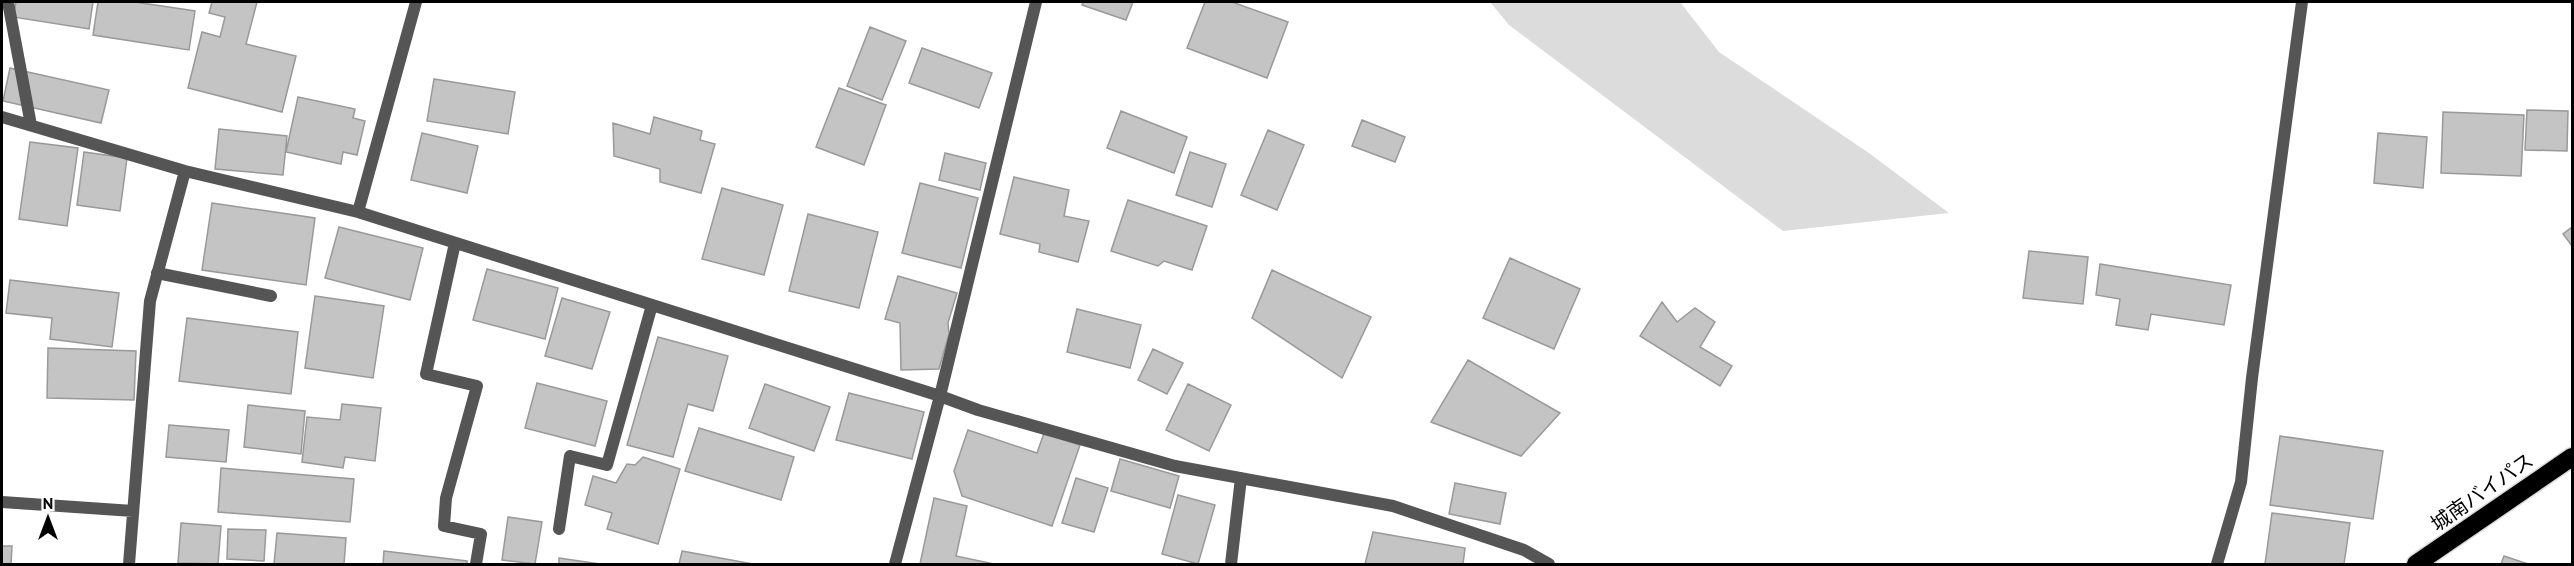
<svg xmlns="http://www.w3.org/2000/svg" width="2574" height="566" font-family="'PT Sans','Noto Sans JP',sans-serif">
  <rect width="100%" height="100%" fill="#fff"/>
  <path fill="#dcdcdc" d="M1490 2H1680L1719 52 1869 153 1949 213 1783 231 1509 25Z"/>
  <path fill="#c4c4c4" stroke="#999" stroke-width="1.5" d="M16 2H93L89 29 13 17Z
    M98 2H135L195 11 189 50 93 35Z
    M212 2H257L246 44 296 56 282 112 188 88 202 32 220 37 225 17 209 13Z
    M1083 2H1133L1126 20 1082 5Z
    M1205 2H1232L1288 22 1267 78 1187 48Z
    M870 27 906 41 882 100 847 86Z
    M922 48 992 73 979 108 909 83Z
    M10 68 109 90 101 123 3 101Z
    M434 79 515 92 508 134 427 121Z
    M839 88 886 105 864 165 816 147Z
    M298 97 355 109 353 118 365 121 357 155 343 152 341 164 286 152Z
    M2527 110 2568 111 2567 151 2525 150Z
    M1121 111 1187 137 1174 173 1107 148Z
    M2443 112 2524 115 2521 176 2441 173Z
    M654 117 702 131 700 140 715 144 701 193 660 182V169L614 156 613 123 650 134Z
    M1362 120 1405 137 1395 162 1352 146Z
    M219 129 287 136 283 175 215 169Z
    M1268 130 1304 145 1277 210 1241 195Z
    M422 133 478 146 467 193 411 180Z
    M2378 133 2427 137 2423 188 2374 183Z
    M30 142 78 148 67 226 19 219Z
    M84 152 127 158 120 211 77 205Z
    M1190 152 1226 164 1212 207 1176 195Z
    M945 153 986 163 980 190 939 180Z
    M1014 177 1069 190 1064 216 1089 221 1078 262 1039 252 1040 244 1000 234Z
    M920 183 978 198 961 268 902 253Z
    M722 188 783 205 764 275 702 259Z
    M1128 200 1207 226 1192 270 1164 261 1158 266 1111 251Z
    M212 203 315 218 306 285 202 270Z
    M808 214 878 232 859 308 789 291Z
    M339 227 423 248 410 300 325 278Z
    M2572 227V246L2563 234Z
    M2029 251 2088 257 2083 304 2023 298Z
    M1510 258 1580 289 1554 349 1483 318Z
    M2100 264 2231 285 2224 325 2151 314 2148 330 2116 325 2120 299 2096 295Z
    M487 269 558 288 545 339 473 320Z
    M1272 270 1371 317 1342 378 1252 318Z
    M898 276 957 293 948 323 949 334 939 369 901 370 900 323 885 319Z
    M10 280 119 293 112 347 50 339 52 318 6 313Z
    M315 296 384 306 373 378 305 368Z
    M562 298 610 312 592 369 545 356Z
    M1662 302 1677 322 1695 308 1715 322 1700 347 1732 366 1720 386 1640 336Z
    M1077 309 1141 325 1130 368 1067 352Z
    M187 318 298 332 291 394 179 381Z
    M658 337 728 356 713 411 688 404 673 457 627 445Z
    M48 348 136 351 134 400 47 398Z
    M1153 349 1183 363 1167 394 1138 380Z
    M1468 360 1560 413 1521 456 1431 422Z
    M537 383 607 401 595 446 525 428Z
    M765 384 830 407 814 451 749 428Z
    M1188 384 1231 405 1209 451 1166 430Z
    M849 393 924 412 912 459 836 440Z
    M342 404 381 408 375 461 345 457 343 468 302 462 307 417 340 420Z
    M248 405 305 411 301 454 244 447Z
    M169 425 229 430 226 462 166 457Z
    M699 428 794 457 781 500 685 471Z
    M968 430 1037 453 1044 433 1080 445 1052 526 962 496 954 471Z
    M2280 436 2383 451 2373 519 2270 505Z
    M643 457 680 469 658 544 607 529 612 513 585 505 593 476 616 483 627 464 635 465Z
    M1120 459 1179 476 1170 508 1111 491Z
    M221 468 354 479 350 522 218 512Z
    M1076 478 1108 488 1094 532 1062 523Z
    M1455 483 1506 493 1500 524 1449 514Z
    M1178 495 1215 505 1198 564 1162 554Z
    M934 498 967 506 956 556 994 564H920Z
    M2272 513 2350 523 2344 564H2265Z
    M508 517 542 522 535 564 502 560Z
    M181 523 221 526 218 564 178 563Z
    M228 529 266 530 264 561 227 559Z
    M1373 532 1465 548 1463 564H1365Z
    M277 533 346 538 344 564H274Z
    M2 546H12L11 564H2Z
    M384 551 467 561V564H383Z
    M682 551 753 564H679Z
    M2504 556 2528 564H2501Z
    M559 558 600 564H559Z"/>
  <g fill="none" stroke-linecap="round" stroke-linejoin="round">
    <g stroke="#dbdbdb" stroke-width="21">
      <path id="highway" d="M2416 564 2572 457"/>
    </g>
    <path stroke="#555" stroke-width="12" d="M157 273 271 296"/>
    <path stroke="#555" stroke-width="12" d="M8 2 31 125
      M2 117 185 171 358 212 940 396 978 410 1175 466 1393 506 1524 550 1549 564
      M358 212 416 2
      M455 243 426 374 477 386 446 498 444 526 481 534 476 564
      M2 502 133 511
      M559 529 570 456 607 465 652 305
      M129 564 150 301 185 171
      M895 564 940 396 1036 2
      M1231 564 1241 478
      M2217 564 2241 482 2252 378 2302 2"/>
    <use href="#highway" stroke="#000" stroke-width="18"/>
  </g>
  <g text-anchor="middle" stroke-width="5" stroke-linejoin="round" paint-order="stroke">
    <g font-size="20" fill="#000" stroke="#fff">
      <text transform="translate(2482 492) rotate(-35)" y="7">城南バイパス</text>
    </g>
  </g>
  <rect width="2574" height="566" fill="none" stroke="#000000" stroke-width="6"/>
  <g transform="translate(48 518)" stroke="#ffffff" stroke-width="4.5" paint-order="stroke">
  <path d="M0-4.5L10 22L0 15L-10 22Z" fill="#000000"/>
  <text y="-9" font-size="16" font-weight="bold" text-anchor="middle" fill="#000000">N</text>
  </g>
</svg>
